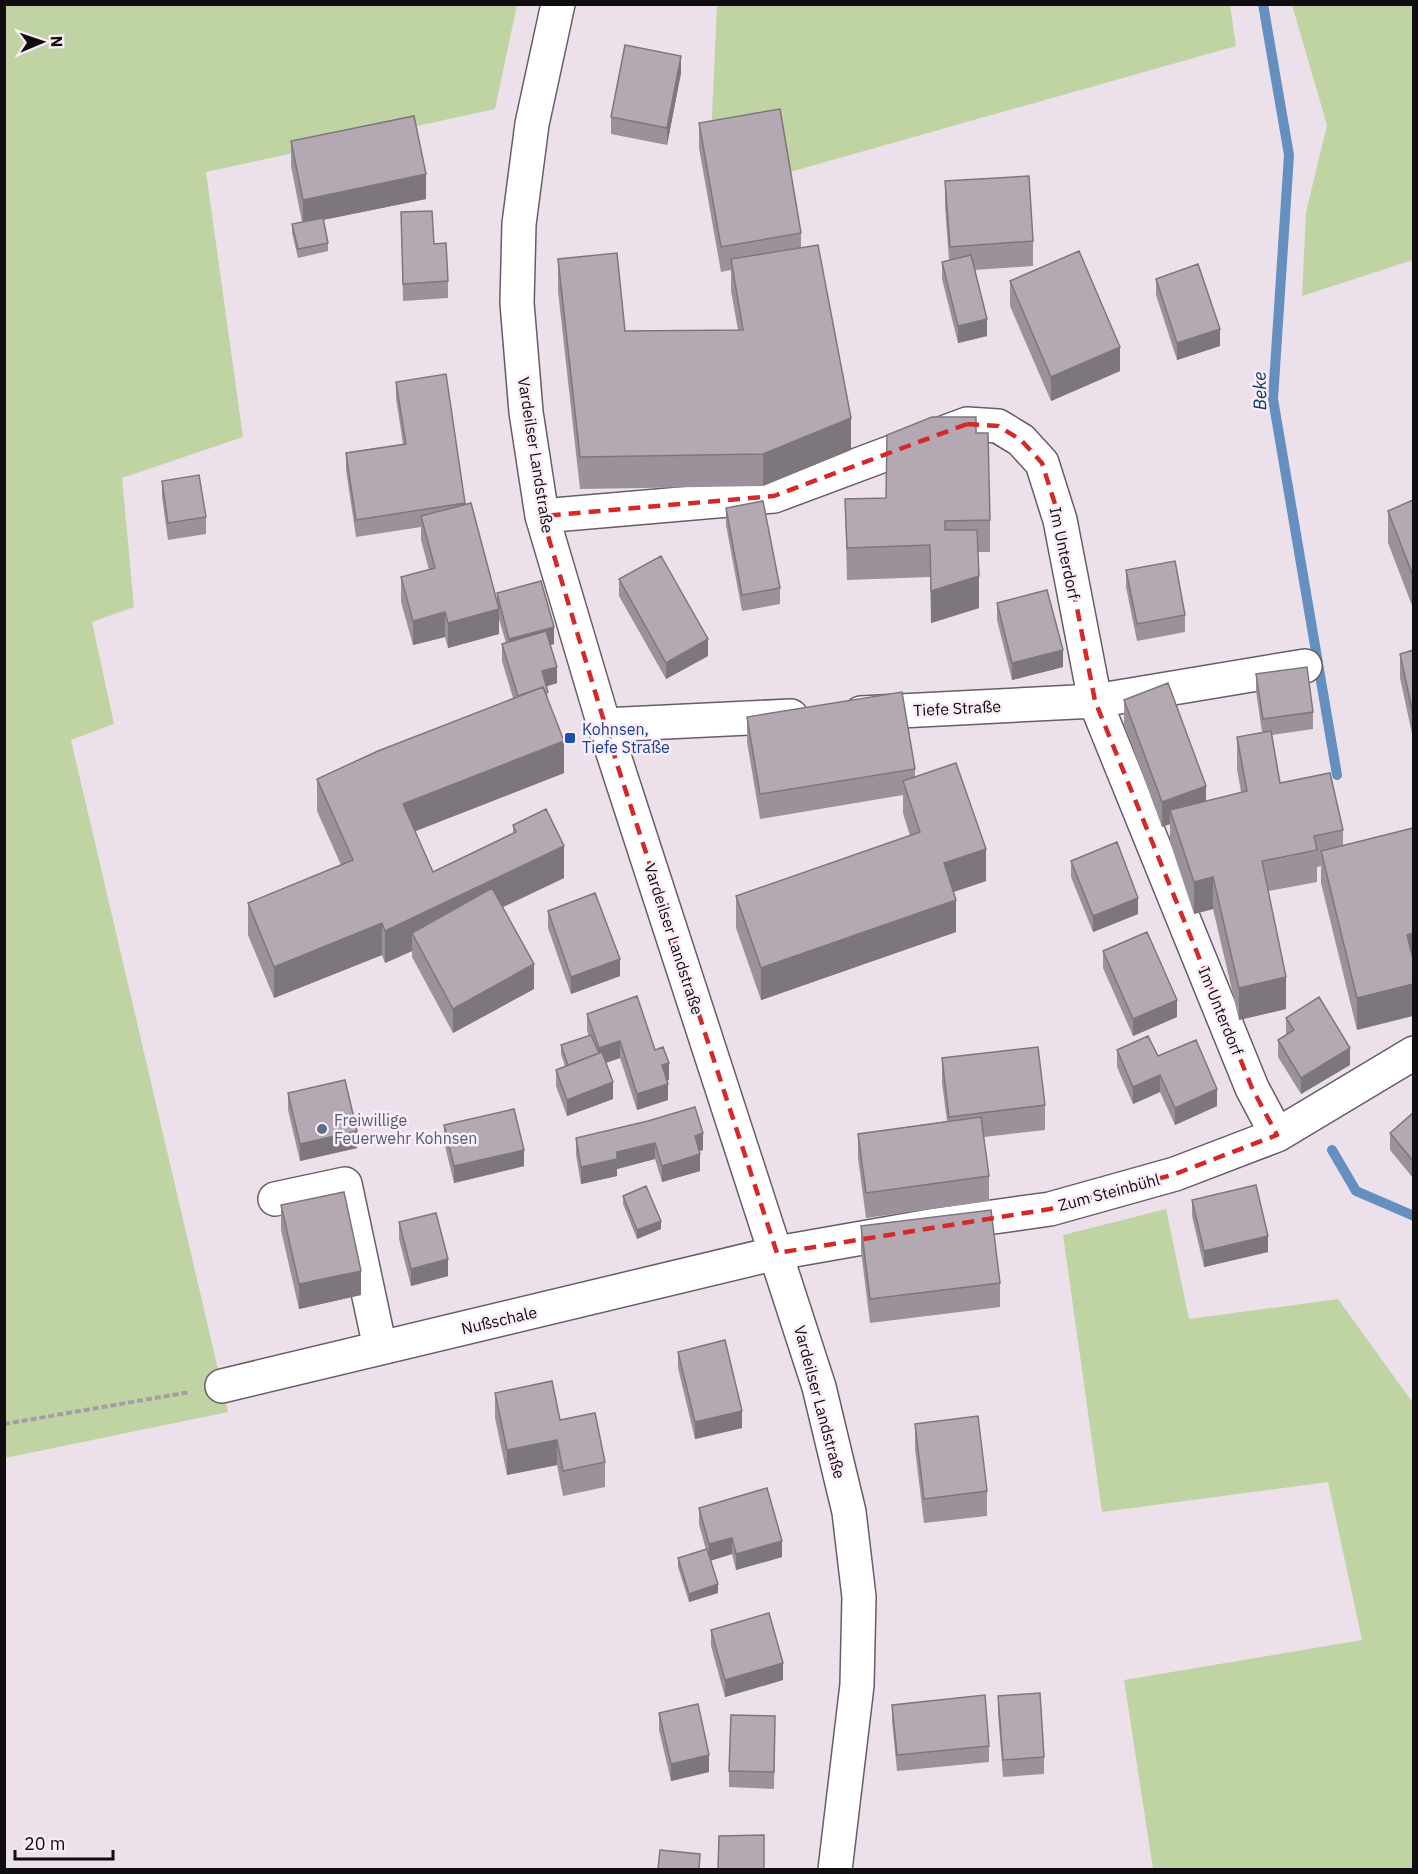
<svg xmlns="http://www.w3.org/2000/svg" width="1418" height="1874" font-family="'IBM Plex Sans',sans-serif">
  <rect width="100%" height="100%" fill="#ece0eb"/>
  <path fill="#c0d4a3" d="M5 5H517L495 109 206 172 243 437 122 478 134 607 92 622 114 724 71 740 228 1412 5 1458Z
    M717 5H1230L1236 46 790 172 711 138Z
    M1292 5H1414L1413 260 1302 296 1306 212 1327 125Z
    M1166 1209 1189 1319 1338 1299 1413 1403V1869H1153L1124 1680 1362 1640 1328 1482 1102 1512 1063 1235Z"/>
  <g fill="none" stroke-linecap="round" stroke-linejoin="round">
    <path stroke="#648fbe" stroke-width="10" d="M1263 4 1289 155 1273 399 1337 775
      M1332 1150 1356 1191 1414 1216"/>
    <g stroke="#685d67" stroke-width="36">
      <path id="minor" d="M558 4 532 124 519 224 517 303 526 412 542 516 604 725 819 1387 849 1512 859 1597 857 1685 835 1870
        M542 516 774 496 967 424 998 426 1021 440 1042 463 1060 520 1095 701 1252 1088 1277 1135
        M861 713 1095 701 1305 666
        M604 725 791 716
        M275 1199 345 1184 380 1348
        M222 1386 777 1253 936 1225 1050 1209 1175 1174 1277 1135 1414 1053"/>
    </g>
    <path stroke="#a59ca4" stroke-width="4" stroke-dasharray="6 3" stroke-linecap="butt" d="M4 1424 190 1392"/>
    <use href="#minor" stroke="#fff" stroke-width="33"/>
  </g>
  <path fill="#9b919a" d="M681 73 667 145 611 134V117Z
    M699 123 801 233V247L851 450 763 486 580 489 558 291V259L625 331 738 330 731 291V270L721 272 699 148Z
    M291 141 426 199 323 220 328 243V251L298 258 292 233V224L302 222 291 166Z
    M945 181 1033 241V266L974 270 987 336 958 343 942 279V262L949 260 945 206Z
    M401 212 434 244 448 281V298L403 301Z
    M1156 279 1220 346 1177 360 1156 295Z
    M1010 281 1120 371 1051 401 1010 306Z
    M446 374 465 504 497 600V593L554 644 550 645 557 683 546 686 548 700 564 773 415 831 433 872 513 833V825L564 878 502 907 534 989 453 1033 412 957V951L385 963 382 955 274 998 248 935V903L341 865 317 811V779L513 698 502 661V644L506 643 499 619V634L448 648 445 637 413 645 401 602V577L429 570 421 540V527L356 537 346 470V453L403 444 396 398V382Z
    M162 481 206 517V534L168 540 162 497Z
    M886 498 990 520V552H978L979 608 931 623 930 577 847 580 845 499Z
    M1413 500V608L1388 543V511Z
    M726 508 780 588V604L742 611 726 525Z
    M1126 570 1185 615V632L1137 641 1126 587Z
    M619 579 708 656 666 679 619 596Z
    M997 603 1063 667 1012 680 997 620Z
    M1413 650V738L1400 678V654Z
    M1256 674 1313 712V729L1272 735 1280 783 1343 830V845L1413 828 1357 1030 1321 883V866L1317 867V882L1268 891 1286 1009 1239 1020 1213 909 1194 914 1170 842V824L1162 827 1124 724V700L1206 801 1241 792 1237 769V737L1262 732 1256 691Z
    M747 717 915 769V777L986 881 954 892 956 932 761 1000 736 928V896L910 836 903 813V795L760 819 747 742Z
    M1071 861 1138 914 1093 932 1071 877Z
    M548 911 620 976 571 994 548 928Z
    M1103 951 1177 1017 1133 1036 1103 968Z
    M587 1014 655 1050 669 1080H667L668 1100 637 1110 620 1058 606 1063 613 1099 567 1116 556 1086V1070L565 1066 561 1054V1045L589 1036 587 1031Z
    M1286 1018 1350 1065 1301 1094 1278 1057V1040L1286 1035Z
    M1117 1050 1158 1056 1217 1106 1175 1125 1160 1092 1133 1104 1117 1067Z
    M942 1058 1045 1105V1130L984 1137 989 1176V1201L866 1218 858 1158V1134L947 1121 942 1083Z
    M288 1093 357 1148 300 1161 288 1110Z
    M1413 1113V1178L1390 1150V1133Z
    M648 1121 703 1150 699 1151 700 1171 662 1182 655 1159 617 1169V1176L581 1184 576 1155V1138Z
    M444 1125 524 1166 454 1183 444 1142Z
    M623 1196 661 1229 637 1239 623 1204Z
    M1192 1200 1268 1252 1204 1267 1192 1216Z
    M281 1205 361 1295 299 1309 281 1230Z
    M399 1222 448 1276 411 1286 399 1239Z
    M861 1226 1000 1283V1307L870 1323 861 1251Z
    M678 1352 742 1428 695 1439 678 1368Z
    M495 1393 560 1420 605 1462V1487L563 1496 557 1465 507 1475 495 1418Z
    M915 1424 987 1491V1516L924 1523 915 1449Z
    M699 1508 782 1557 736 1570 732 1554 710 1561 718 1593 689 1602 678 1567V1558L706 1550 699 1524Z
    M711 1630 783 1680 725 1697 711 1646Z
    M998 1696 1044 1757V1774L1003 1777 998 1713Z
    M892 1705 989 1746V1762L897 1771 892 1721Z
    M659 1713 709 1772 671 1781 659 1730Z
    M775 1732 774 1789 729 1787V1771Z"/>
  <path fill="#7e767d" d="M681 56V73L667 145V128Z
    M426 174V199L303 224V200Z
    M987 319V336L958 343V326Z
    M1220 329V346L1177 360V343Z
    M1120 347V371L1051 401V377Z
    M851 418V450L763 486V454Z
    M979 576V608L931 623V591Z
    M499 609V634L448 648V623Z
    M445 612V637L413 645V621Z
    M554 627V644L509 656V639Z
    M708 639V656L666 679V663Z
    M1063 650V667L1012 680V663Z
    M557 667V683L542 688V671Z
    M564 741V773L403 836V804Z
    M1206 786V810H1170V824L1162 827V802Z
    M564 846V878L419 947 412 933V951L385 963V931Z
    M986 849V881L944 895V863Z
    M1213 877V909L1194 914V882Z
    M1138 898V914L1093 932V916Z
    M956 900V932L761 1000V968Z
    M382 923V955L274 998V967Z
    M1413 933V965L1407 935Z
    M620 959V976L571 994V977Z
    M534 964V989L453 1033V1009Z
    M1286 977V1009L1239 1020V988Z
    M1413 984V1016L1357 1030V998Z
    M1177 1000V1017L1133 1036V1019Z
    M620 1041V1058L602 1064 599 1061V1048Z
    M1350 1048V1065L1301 1094V1078Z
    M669 1063V1080L662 1082V1065Z
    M1160 1075V1092L1133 1104V1087Z
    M613 1082V1099L567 1116V1100Z
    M668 1084V1100L637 1110V1094Z
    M1217 1089V1106L1175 1125V1108Z
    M357 1131V1148L300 1161V1144Z
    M703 1133V1150L695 1152V1136Z
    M655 1143V1159L617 1169V1176L581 1184V1167L617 1152Z
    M524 1150V1166L454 1183V1166Z
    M700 1154V1171L662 1182V1166Z
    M661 1221V1229L637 1239V1230Z
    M1268 1236V1252L1204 1267V1251Z
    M448 1259V1276L411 1286V1269Z
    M361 1271V1295L299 1309V1284Z
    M742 1411V1428L695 1439V1422Z
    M557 1440V1465L507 1475V1450Z
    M732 1538V1554L709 1561V1544Z
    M782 1541V1557L736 1570V1554Z
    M718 1584V1593L689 1602V1594Z
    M783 1663V1680L725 1697V1680Z
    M709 1755V1772L671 1781V1764Z"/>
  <path fill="#b4a9b3" stroke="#7e767d" stroke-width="1.5" d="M625 45 681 56 667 128 611 117Z
    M780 109 801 233 721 247 699 123Z
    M414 116 426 174 303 200 291 141Z
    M1029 176 1033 241 950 247 945 181Z
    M432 211 434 244 446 243 448 281 403 284 401 212Z
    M323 218 328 243 298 249 292 224Z
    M818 245 851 418 763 454 580 457 558 259 617 253 625 331 743 330 731 259Z
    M1079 251 1120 347 1051 377 1010 281Z
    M971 255 987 319 958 326 942 262Z
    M1198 264 1220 329 1177 343 1156 279Z
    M446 374 465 503 356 520 346 453 406 444 396 382Z
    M932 417H976V433H988L990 520 945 521V530H977L979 576 931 591 930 545 847 548 845 499 886 498 887 435Z
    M199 475 206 517 168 523 162 481Z
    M1413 500V576L1388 511Z
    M763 501 780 588 742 595 726 508Z
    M471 503 499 609 448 623 445 612 413 621 401 577 435 568 421 516Z
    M661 556 708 639 666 663 619 579Z
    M1175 561 1185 615 1137 624 1126 570Z
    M541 581 554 627 509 639 497 593Z
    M1047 590 1063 650 1012 663 997 603Z
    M546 631 557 667 542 671 548 692 546 693 543 687 518 696 502 644Z
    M1413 650V714L1400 654Z
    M1307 667 1313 712 1263 719 1256 674Z
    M1168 683 1206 786 1162 802 1124 700Z
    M543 687 564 741 403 804 433 872 516 832 513 825 546 809 564 846 385 931 382 923 274 967 248 903 353 860 317 779 378 751Z
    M902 692 915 769 760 794 747 717Z
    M1271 731 1280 783 1330 773 1343 830 1314 836 1317 850 1262 861 1286 977 1239 988 1213 877 1194 882 1170 810 1247 791 1237 737Z
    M956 763 986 849 944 863 956 900 761 968 736 896 920 832 903 781Z
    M1413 828V933L1407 935 1413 959V984L1357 998 1321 851Z
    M1117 842 1138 898 1093 916 1071 861Z
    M492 888 534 964 453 1009 412 933Z
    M595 893 620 959 571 977 548 911Z
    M1147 932 1177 1000 1133 1019 1103 951Z
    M637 996 655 1050 663 1047 669 1063 662 1065 668 1084 637 1094 620 1041 599 1048 587 1014Z
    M1319 997 1350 1048 1301 1078 1278 1040 1294 1030 1286 1018Z
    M591 1035 599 1053 568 1065 561 1045Z
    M1148 1036 1158 1056 1196 1040 1217 1089 1175 1108 1160 1075 1133 1087 1117 1050Z
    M1038 1047 1045 1105 949 1117 942 1058Z
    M602 1052 613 1082 567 1100 556 1070Z
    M345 1080 357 1131 300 1144 288 1093Z
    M695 1107 703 1133 695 1136 700 1154 662 1166 655 1143 617 1152V1159L581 1167 576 1138 648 1121Z
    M514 1109 524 1150 454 1166 444 1125Z
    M1413 1113V1161L1390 1133Z
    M981 1117 989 1176 866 1193 858 1134Z
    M1256 1185 1268 1236 1204 1251 1192 1200Z
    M646 1186 661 1221 637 1230 623 1196Z
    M344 1192 361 1271 299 1284 281 1205Z
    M991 1210 1000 1283 870 1299 861 1226Z
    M436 1213 448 1259 411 1269 399 1222Z
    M725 1340 742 1411 695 1422 678 1352Z
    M552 1381 560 1420 595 1413 605 1462 563 1471 557 1440 507 1450 495 1393Z
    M978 1416 987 1491 924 1499 915 1424Z
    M767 1488 782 1541 736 1554 732 1538 709 1544 699 1508Z
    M707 1549 718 1584 689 1594 678 1558Z
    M769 1613 783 1663 725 1680 711 1630Z
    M1040 1693 1044 1757 1003 1760 998 1696Z
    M985 1695 989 1746 897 1755 892 1705Z
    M698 1704 709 1755 671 1764 659 1713Z
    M731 1715 775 1716 774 1772 729 1771Z
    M764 1835V1869H718L719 1836Z
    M660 1850 700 1854 699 1869H658Z"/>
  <path fill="none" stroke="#d62828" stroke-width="4.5" stroke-dasharray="12 8" stroke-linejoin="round" d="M967 424 998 426 1021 440 1042 463 1060 520 1095 701 1252 1088 1277 1135 1175 1174 1050 1209 777 1253 616 761 542 516 774 496Z"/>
  <rect fill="#1a4fb4" stroke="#faedf8" stroke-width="2" x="564" y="732" width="12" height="12" rx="3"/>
  <circle fill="#5c6f8a" stroke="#faedf8" stroke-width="2" cx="322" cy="1129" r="6"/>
  <g text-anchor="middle" stroke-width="5" stroke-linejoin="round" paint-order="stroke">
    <g font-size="16" fill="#100c0f" stroke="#faedf8">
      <text transform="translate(536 455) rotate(81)" y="6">Vardeilser Landstraße</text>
      <text transform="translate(1065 553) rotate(78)" y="6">Im Unterdorf</text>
      <text transform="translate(957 708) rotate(-3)" y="6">Tiefe Straße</text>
      <text transform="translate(674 939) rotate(72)" y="6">Vardeilser Landstraße</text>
      <text transform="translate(1221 1011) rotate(68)" y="6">Im Unterdorf</text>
      <text transform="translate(1109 1192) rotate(-15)" y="6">Zum Steinbühl</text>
      <text transform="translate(499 1320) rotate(-13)" y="6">Nußschale</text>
      <text transform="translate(820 1402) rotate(75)" y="6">Vardeilser Landstraße</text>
    </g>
    <g font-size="16" fill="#164399" stroke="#faedf8" text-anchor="start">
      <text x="582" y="735">Kohnsen,<tspan x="582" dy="18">Tiefe Straße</tspan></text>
    </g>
    <g font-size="16" fill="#4e5e75" stroke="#faedf8" text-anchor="start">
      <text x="334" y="1126">Freiwillige<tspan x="334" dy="18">Feuerwehr Kohnsen</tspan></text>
    </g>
    <g font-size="18" font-style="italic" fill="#063764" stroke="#faedf8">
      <text transform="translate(1260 391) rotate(-91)" y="6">Beke</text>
    </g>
  </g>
  <rect width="1418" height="1874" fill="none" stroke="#100c0f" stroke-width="12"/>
  <g transform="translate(42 42) rotate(88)" stroke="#faedf8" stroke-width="4.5" paint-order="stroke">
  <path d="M0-4.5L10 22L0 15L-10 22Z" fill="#100c0f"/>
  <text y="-9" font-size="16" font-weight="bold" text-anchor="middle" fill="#100c0f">N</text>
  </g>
  <path d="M15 1850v9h98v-9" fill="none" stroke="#100c0f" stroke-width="3"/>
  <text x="24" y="1850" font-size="18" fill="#100c0f" stroke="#faedf8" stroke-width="4.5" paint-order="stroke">20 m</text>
</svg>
